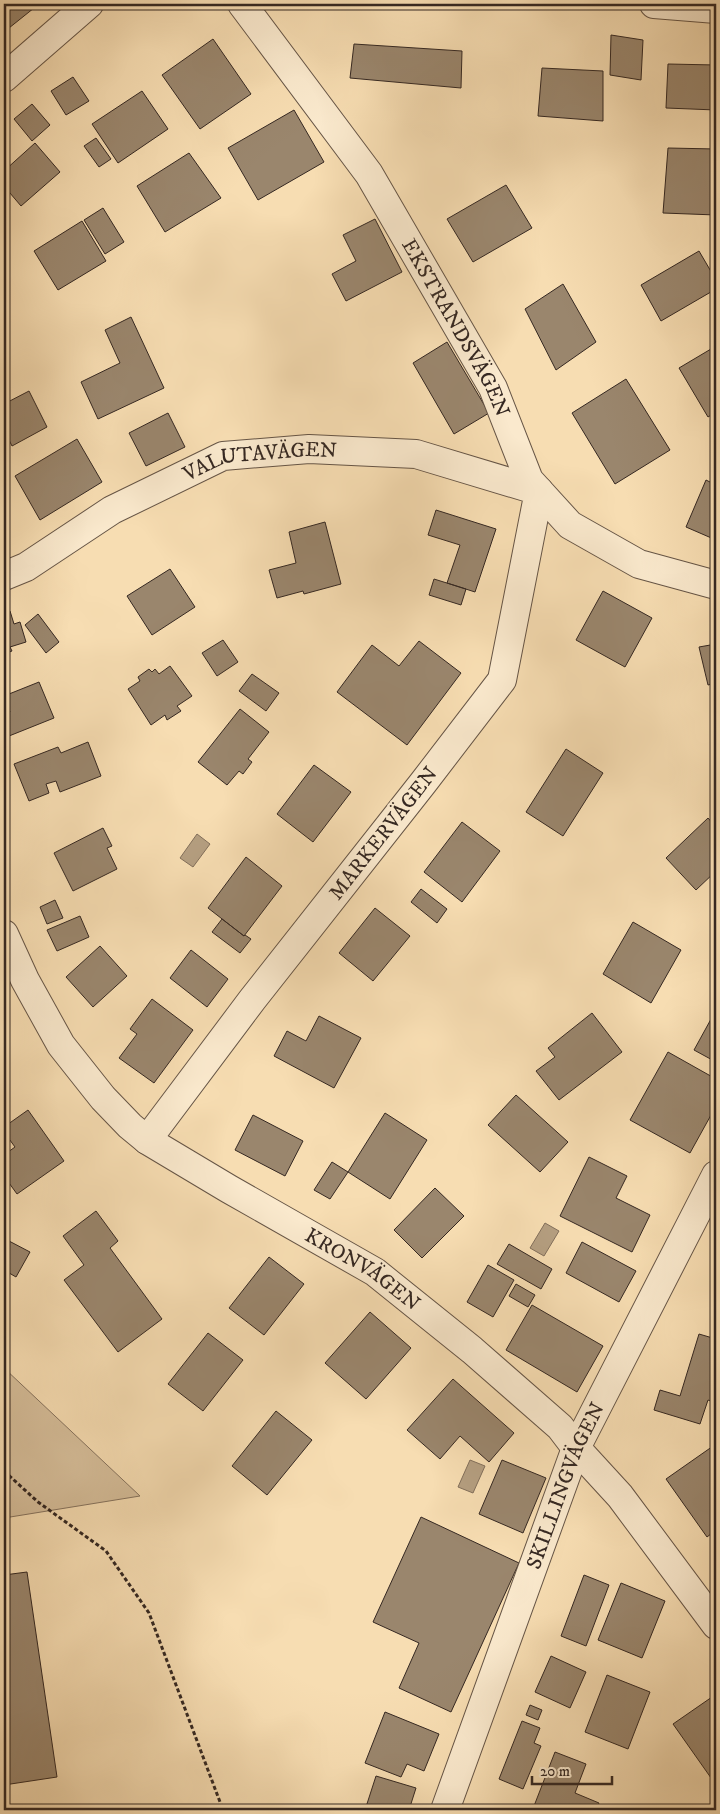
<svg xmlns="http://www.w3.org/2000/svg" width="720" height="1814" font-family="'IM FELL DW Pica',serif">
  <rect width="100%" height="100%" fill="#f7ddb2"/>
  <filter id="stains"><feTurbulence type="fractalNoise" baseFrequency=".004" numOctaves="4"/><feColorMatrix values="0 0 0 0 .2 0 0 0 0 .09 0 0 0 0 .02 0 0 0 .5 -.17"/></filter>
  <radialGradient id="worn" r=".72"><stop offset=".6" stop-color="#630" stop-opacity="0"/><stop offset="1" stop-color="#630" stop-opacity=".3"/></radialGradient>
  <path fill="#d6be9a" stroke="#86735e" d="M4 1368 140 1496 4 1518Z"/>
  <path fill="#b59f81" stroke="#826f5b" d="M197 834 210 844 193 867 180 858Z
    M545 1223 559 1231 544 1256 530 1248Z
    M470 1460 485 1466 473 1493 458 1487Z"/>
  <path fill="#9a866d" stroke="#352822" d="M4 4H39L4 32Z
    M611 35 643 40 641 80 610 75Z
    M213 39 251 94 200 129 162 75Z
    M354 44 462 51 461 88 350 78Z
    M668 64 716 65V110L666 108Z
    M542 68 603 71V121L538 116Z
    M73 77 89 101 66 115 51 91Z
    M142 91 168 129 118 163 92 124Z
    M32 104 50 125 32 141 14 119Z
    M294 110 324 162 258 200 228 148Z
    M96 138 111 159 99 167 84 146Z
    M35 143 60 172 21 206 4 186V171Z
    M668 148 716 149V215L663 213Z
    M189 153 221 198 165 232 137 186Z
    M506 185 532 228 473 262 447 219Z
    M103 208 124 242 105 254 84 220Z
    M375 219 402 272 346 301 332 274 356 261 343 235Z
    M82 221 106 261 58 290 34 251Z
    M699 251 716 280V289L661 321 641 285Z
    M563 284 596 342 556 370 525 309Z
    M131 317 164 388 98 419 81 382 120 363 105 330Z
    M447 342 489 413 454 434 413 363Z
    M716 346V412L708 417 679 368Z
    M626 379 670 450 615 484 572 413Z
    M29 391 47 427 12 446 4 430V404Z
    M168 413 185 447 146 466 129 433Z
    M77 439 102 482 40 520 15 476Z
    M706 480 716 485V540L686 527Z
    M436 510 496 529 475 592 447 583 460 545 428 535Z
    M325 522 341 584 304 594 303 591 277 598 269 570 296 563 289 532Z
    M170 569 195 607 152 635 127 596Z
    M434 579 466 589 461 605 429 595Z
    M603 591 652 618 625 667 576 640Z
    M10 611 14 624 20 622 26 642 10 647 12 651 4 654V613Z
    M38 614 59 642 46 653 25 625Z
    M223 640 238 662 217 676 202 653Z
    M419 641 461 673 407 745 337 692 372 645 399 666Z
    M716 644V683L708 685 699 647Z
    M170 666 192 696 177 706 181 711 167 720 165 715 151 725 128 689 140 681 138 677 149 669 152 672 155 669 159 674Z
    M252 674 279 693 266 711 239 691Z
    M39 682 54 718 9 736 4 722V715L10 712 4 696Z
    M240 709 269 732 248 759 252 762 243 774 239 771 227 785 198 762Z
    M88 742 101 776 60 792 56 781 46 784 49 793 29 801 14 764 58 747 61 753Z
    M566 749 603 773 563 836 526 812Z
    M314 765 351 792 313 842 277 814Z
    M708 818 716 827V871L696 890 666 858Z
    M462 822 500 851 462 902 424 872Z
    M103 828 112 846 107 848 117 869 73 891 54 853Z
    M246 857 282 886 244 936 208 908Z
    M421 889 447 909 437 923 411 902Z
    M55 900 63 918 47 924 40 907Z
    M375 908 410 936 373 981 339 953Z
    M80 916 89 937 57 951 47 930Z
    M222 919 244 936 245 935 251 939 240 953 212 932Z
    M633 922 681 950 651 1003 603 974Z
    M100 946 127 976 93 1007 66 977Z
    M191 950 228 979 207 1007 170 978Z
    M152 999 193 1030 154 1083 119 1058 137 1034 130 1029Z
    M716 1010V1062L694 1050Z
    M592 1013 622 1052 559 1100 536 1071 555 1057 548 1048Z
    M319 1016 361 1038 334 1088 274 1056 287 1031 306 1041Z
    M668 1052 716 1079V1106L690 1153 630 1120Z
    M516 1095 568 1142 540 1172 488 1125Z
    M28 1110 64 1161 17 1194 4 1176V1155L15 1147 4 1132V1127Z
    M385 1113 427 1140 390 1199 348 1172Z
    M253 1115 303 1141 285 1176 235 1150Z
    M589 1157 627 1176 616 1198 650 1215 632 1252 560 1216Z
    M332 1162 348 1172 330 1199 314 1190Z
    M435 1188 464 1216 422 1258 394 1230Z
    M96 1211 118 1241 110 1248 162 1319 118 1352 64 1280 84 1265 63 1236Z
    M9 1241 30 1252 16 1277 4 1270V1250Z
    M582 1242 636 1271 619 1302 566 1273Z
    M509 1244 552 1269 541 1289 497 1264Z
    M269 1257 304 1284 264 1335 229 1308Z
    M488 1265 514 1280 493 1317 467 1302Z
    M516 1284 535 1295 528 1307 509 1296Z
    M532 1305 603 1346 577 1392 506 1350Z
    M370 1312 411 1348 366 1399 325 1363Z
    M208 1333 243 1360 203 1411 168 1384Z
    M699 1334 716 1339V1403L708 1400 700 1424 654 1410 660 1390 680 1396Z
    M453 1379 514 1433 489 1462 460 1436 440 1459 407 1430Z
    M276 1411 312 1440 267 1495 232 1466Z
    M716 1444V1530L707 1537 666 1479Z
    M502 1460 546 1478 523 1533 479 1514Z
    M421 1517 519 1563 451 1712 399 1688 419 1643 373 1622Z
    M27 1572 57 1777 4 1785V1575Z
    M584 1575 609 1585 586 1646 561 1636Z
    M621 1583 665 1601 642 1658 598 1640Z
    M551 1656 586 1672 570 1708 535 1692Z
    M607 1675 650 1692 628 1749 585 1732Z
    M712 1697 716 1704V1785L673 1724Z
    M530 1705 542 1710 538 1720 526 1715Z
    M385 1712 439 1734 424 1771 407 1764 401 1777 365 1763Z
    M522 1721 540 1728 534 1743 541 1746 523 1789 499 1779Z
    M555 1752 586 1764 575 1793 599 1803 596 1810H545L534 1806Z
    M376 1776 416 1788 409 1810H365Z"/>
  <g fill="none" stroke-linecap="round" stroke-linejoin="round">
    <g stroke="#665546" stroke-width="30">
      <g id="minor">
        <path id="s1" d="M242 4 369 174 493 388 529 480 570 525 639 564 716 585"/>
        <path d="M654 4 716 9"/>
        <path d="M4 78 89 4"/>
        <path id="s2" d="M4 576 26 567 112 510 223 456 309 449 416 454 539 491 502 680 423 783 252 1000 147 1140"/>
        <path id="s3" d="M4 934 25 980 61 1045 103 1098 130 1126 147 1140 229 1189 375 1272 472 1350 560 1427 576 1448 620 1496 716 1625"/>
        <path id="s4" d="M445 1810 576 1448 716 1175"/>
      </g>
    </g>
    <path stroke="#352822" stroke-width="3" stroke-dasharray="4 2.5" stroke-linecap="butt" d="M4 1471 38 1502 106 1551 149 1613 223 1810"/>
    <use href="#minor" stroke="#fae9cd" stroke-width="28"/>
  </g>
  <g text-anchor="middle" stroke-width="4.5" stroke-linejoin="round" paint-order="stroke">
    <g font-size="21" fill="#352822" stroke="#fae9cd">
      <text dy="7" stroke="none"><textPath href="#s1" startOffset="389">EKSTRANDSVÄGEN</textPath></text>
      <text dy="7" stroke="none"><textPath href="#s2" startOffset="286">VALUTAVÄGEN</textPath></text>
      <text transform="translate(383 833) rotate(-52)" y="7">MARKERVÄGEN</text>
      <text dy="7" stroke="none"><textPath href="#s3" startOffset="505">KRONVÄGEN</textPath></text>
      <text dy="7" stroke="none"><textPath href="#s4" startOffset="346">SKILLINGVÄGEN</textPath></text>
    </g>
  </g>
  <rect width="720" height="1814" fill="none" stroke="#f7ddb2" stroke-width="20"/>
  <rect x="5" y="5" width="710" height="1804" fill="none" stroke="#352822" stroke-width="2.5"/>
  <rect x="10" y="10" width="700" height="1794" fill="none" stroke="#352822"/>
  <path d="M532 1776v8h80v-8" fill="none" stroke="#352822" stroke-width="2.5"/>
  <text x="540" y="1776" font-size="15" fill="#352822" stroke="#fae9cd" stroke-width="4" paint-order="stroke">20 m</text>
  <rect width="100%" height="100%" filter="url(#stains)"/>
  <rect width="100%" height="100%" fill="url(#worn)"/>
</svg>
